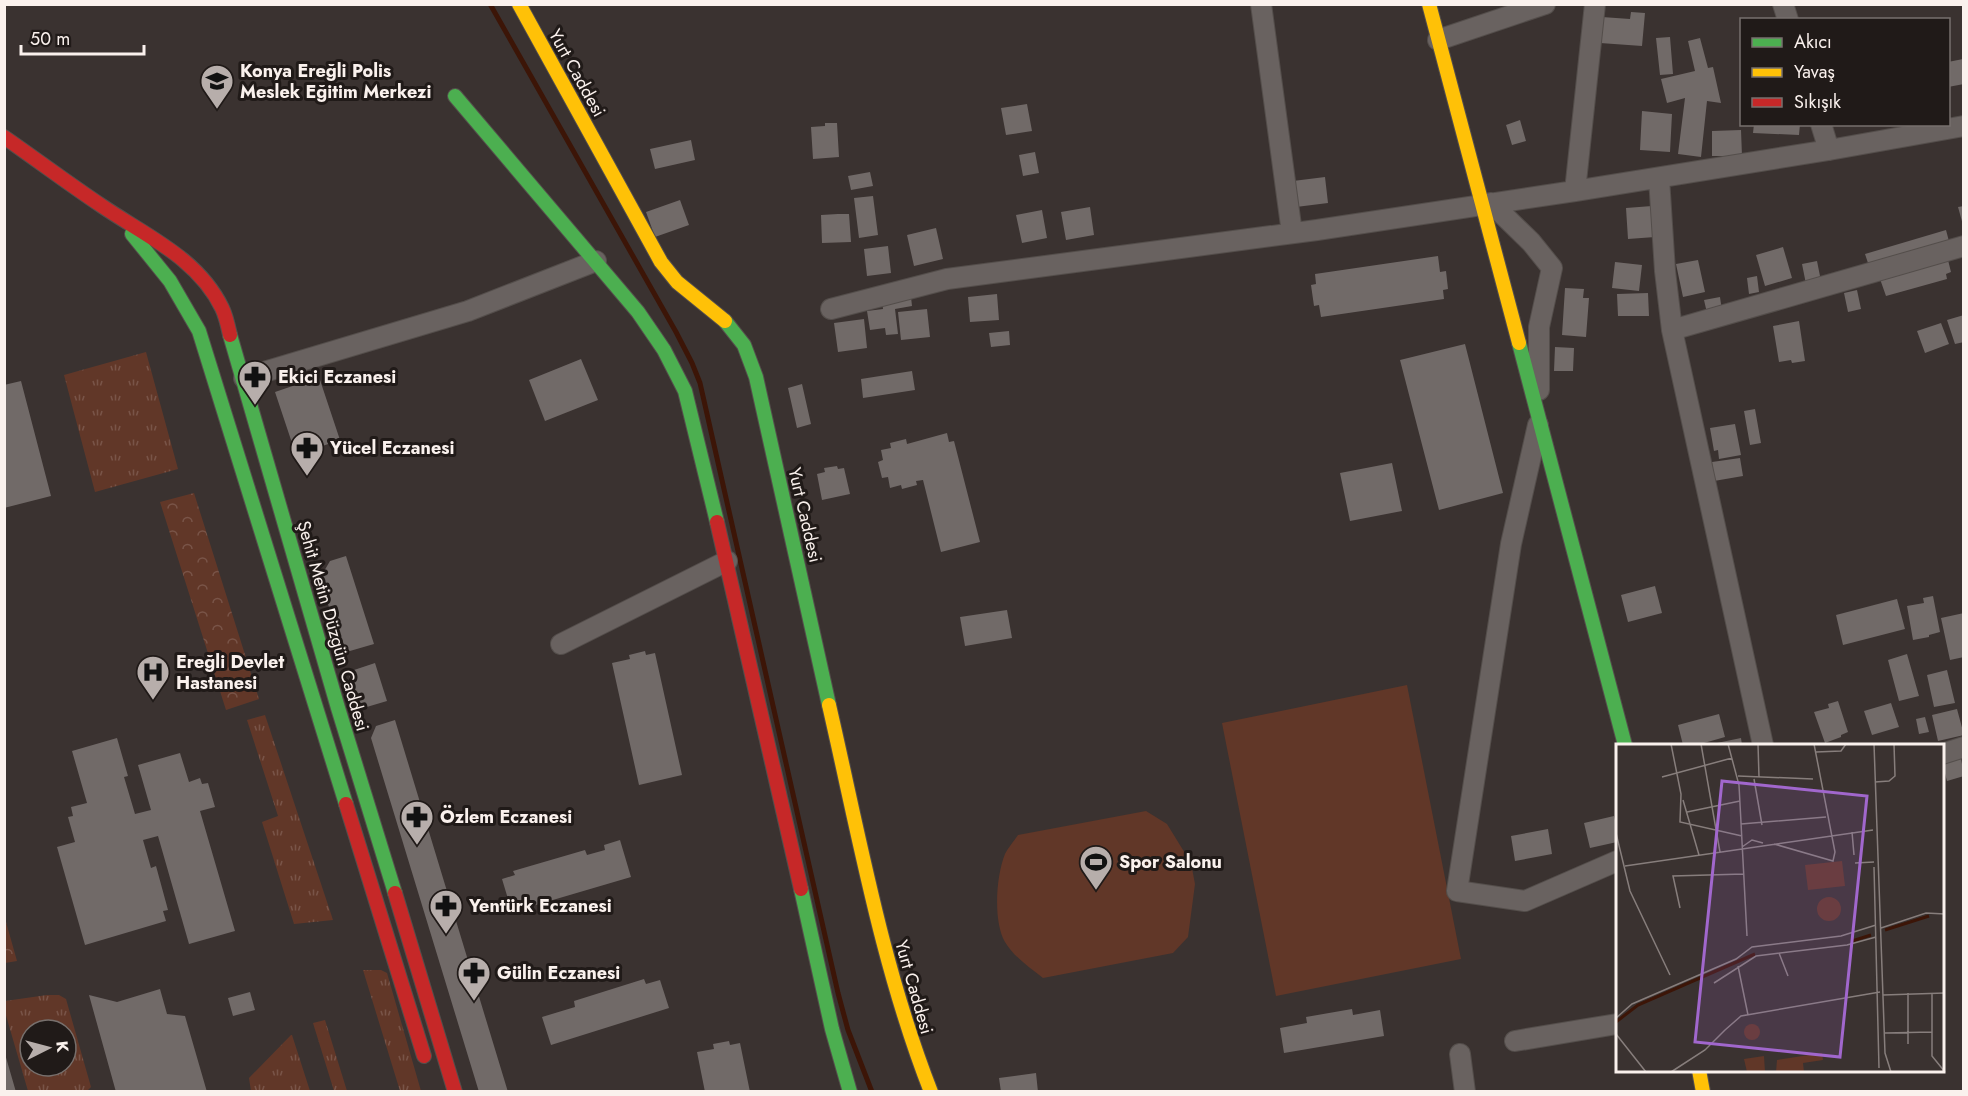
<svg xmlns="http://www.w3.org/2000/svg" width="1968" height="1096" font-family="Jost,sans-serif">
  <defs>
    <pattern id="grass-tufts" width="24" height="20" patternUnits="userSpaceOnUse" patternTransform="scale(1.5)"><rect width="24" height="20" fill="#613728"/><path d="M3 7l-1-3M5 7V3M7 7l1-3M15 17l-1-3M17 17v-4M19 17l1-3" fill="none" stroke="#795448"/></pattern>
    <pattern id="forest-crowns" width="20" height="18" patternUnits="userSpaceOnUse" patternTransform="scale(1.5)"><rect width="20" height="18" fill="#613728"/><path d="M2 6a3 3 0 1 1 6 0M12 15a3 3 0 1 1 6 0" fill="none" stroke="#795448"/></pattern>
  </defs>
  <rect width="100%" height="100%" fill="#3a3230"/>
  <path fill="url(#grass-tufts)" fill-rule="evenodd" d="M146 352 178 469 95 492 64 375Z
    M265 715 333 920 294 924 262 822 278 816 247 720Z
    M363 970H381L387 973 421 1091H400Z
    M47 995H59L66 999 91 1087 87 1091H28L5 1012V1001ZM30 1030H66V1066H30Z
    M325 1020 347 1091H334L313 1023Z
    M291 1035H292L310 1091H251L249 1078Z"/>
  <path fill="url(#forest-crowns)" d="M194 493 259 699 226 710 160 502Z
    M4 915 17 961 5 963H4Z"/>
  <path fill="#613728" d="M1407 685 1461 959 1276 996 1222 723Z
    M1146 811 1167 824 1191 863 1195 884 1188 937 1173 953 1043 978C1029 967 1014 957 1005 942 993 921 996 876 1005 854 1008 848 1014 841 1018 835Z"/>
  <g fill="none" stroke-linecap="round" stroke-linejoin="round">
    <path stroke="#3c1507" stroke-width="5" d="M490 4 676 332 692 363 700 383 838 993 848 1030 872 1092"/>
  </g>
  <path fill="#716a68" d="M1631 12 1645 13 1642 46 1600 43 1602 17 1630 19Z
    M1670 37 1673 74 1660 75 1656 38Z
    M1700 38 1708 68 1713 67 1721 103 1707 101 1701 157 1678 154 1685 98 1667 103 1661 79 1695 71 1688 41Z
    M1963 59 1964 84 1948 87V62Z
    M1027 104 1032 131 1006 135 1001 108Z
    M1642 111 1672 114 1670 152 1640 150Z
    M1520 120 1526 141 1512 145 1506 125Z
    M825 123H837L839 157 813 159 811 127 825 126Z
    M1754 124H1800L1799 135 1753 133Z
    M1741 130 1742 156H1712V131Z
    M691 140 695 160 655 169 650 149Z
    M1035 152 1039 173 1023 176 1019 155Z
    M870 172 873 186 851 190 848 176Z
    M1325 177 1328 203 1296 207 1293 181Z
    M873 196 878 235 859 238 854 198Z
    M680 200 689 225 655 237 646 212Z
    M1652 206 1655 237 1628 239 1626 208Z
    M1964 206V225H1963L1958 207Z
    M1090 207 1094 235 1066 240 1061 212Z
    M1042 210 1047 238 1022 243 1016 215Z
    M838 214H849L851 242 822 243 821 215Z
    M936 228 943 259 914 266 907 235Z
    M1946 230 1950 245 1870 269 1865 254Z
    M888 246 891 273 867 276 864 249Z
    M1783 247 1792 278 1765 286 1756 255Z
    M1438 256 1440 272 1446 271 1448 289 1443 290 1444 299 1321 317 1319 305 1314 306 1311 285 1316 284 1315 274Z
    M1698 260 1705 292 1683 297 1676 264Z
    M1948 260 1951 272 1946 274 1947 279 1886 296 1880 279Z
    M1817 261 1821 281 1806 284 1802 264Z
    M1615 262 1642 265 1639 291 1612 288Z
    M1757 276 1759 292 1749 294 1747 278Z
    M1565 288 1584 289 1583 298H1589L1586 337 1562 335Z
    M1857 290 1861 309 1848 312 1844 293Z
    M1648 293 1649 316H1618L1617 294Z
    M997 294 999 320 970 322 968 297Z
    M911 297 912 306 895 309 898 334 886 335 885 328 870 330 867 311 883 309 882 301Z
    M1720 297 1722 311 1707 313 1704 300Z
    M927 309 930 337 901 340 898 312Z
    M1964 315V342L1955 344 1947 320Z
    M864 319 867 348 838 352 834 323Z
    M1799 321 1805 361 1792 363 1791 360 1779 362 1773 326Z
    M1941 323 1949 344 1925 353 1917 331Z
    M1009 331 1010 345 991 347 989 333Z
    M1465 344 1503 493 1439 510 1400 360Z
    M1555 347 1574 348 1573 371H1554Z
    M581 359 598 400 545 421 529 380Z
    M912 371 915 390 863 398 861 379Z
    M319 377 340 440 296 455 275 392Z
    M21 381 51 496 4 508V385Z
    M802 384 811 424 797 428 788 388Z
    M1755 409 1761 443 1750 445 1744 411Z
    M1735 424 1741 455 1719 459 1718 450 1714 451 1710 428Z
    M947 433 949 442 954 441 980 542 941 552 923 480 916 481 917 485 902 489 901 485 890 488 888 477 882 478 878 462 883 460 881 450 891 448 890 443 906 439 907 444Z
    M1740 458 1743 476 1714 481 1712 462Z
    M1392 463 1402 511 1350 521 1340 473Z
    M837 466 838 469 844 468 850 494 822 500 817 474 825 472 824 468Z
    M346 556 374 644 343 653 320 578 330 561Z
    M1655 586 1662 613 1628 622 1621 595Z
    M1933 596 1940 632 1929 635V637L1913 640 1907 606 1924 603 1923 598Z
    M1897 599 1905 629 1843 645 1836 615Z
    M1007 610 1012 638 965 646 960 617Z
    M1964 613V657L1950 660 1941 618Z
    M645 651 646 655 655 653 682 775 639 785 612 663 630 659 629 655Z
    M1907 654 1919 696 1899 701 1888 660Z
    M375 663 387 701 360 709 348 672Z
    M1947 670 1955 703 1934 707 1927 675Z
    M1838 701 1848 732 1841 735V737L1825 743 1814 712 1829 708 1828 704Z
    M1891 703 1899 727 1872 735 1864 711Z
    M1957 709 1964 735 1938 741 1932 715Z
    M1719 714 1725 737 1697 745H1683L1678 725Z
    M1925 717 1929 732 1919 734 1916 719Z
    M395 720 508 1092H479L371 738 376 726Z
    M117 738 128 776 124 777 135 814 151 810 138 765 180 753 189 782 200 778 202 784 208 783 215 807 200 811 235 931 189 944 158 836 143 840 151 868 156 866 168 910 163 911 166 921 85 945 57 847 75 842 68 817 73 816 71 807 87 803 72 751Z
    M1741 738 1742 745H1712V744Z
    M1961 758 1964 776 1947 781 1942 762Z
    M1614 816 1617 828V842L1590 848 1584 823Z
    M1548 829 1552 854 1515 861 1511 836Z
    M620 840 631 877 512 912 502 879 515 875 513 871 585 850 587 855 605 850 604 845Z
    M644 979 646 984 660 980 669 1008 551 1045 542 1017 575 1007 574 1001Z
    M160 989 167 1014 185 1016 207 1092H116L89 995 117 1002Z
    M250 992 255 1010 233 1016 228 998Z
    M1352 1009 1353 1015 1380 1010 1384 1036 1284 1053 1280 1028 1307 1023 1306 1017Z
    M729 1041 730 1045 740 1043 750 1092H705L697 1052 714 1049 713 1044Z
    M4 1054H5L16 1092H4Z
    M1036 1073 1038 1092H1001L999 1078Z"/>
  <g fill="none" stroke-linecap="round" stroke-linejoin="round">
    <g stroke="#544e4b" stroke-width="22">
      <path id="street" d="M1261 4 1292 233
        M1783 4 1788 20
        M1438 40 1545 4
        M1821 124 1829 150
        M1659 178 1665 271 1672 330 1763 745
        M1575 191 1595 4
        M1491 203 1531 242 1552 268 1539 327V390
        M831 309 947 279 1317 230 1575 191 1829 150 1964 126
        M1672 330 1964 246
        M244 378 468 311 596 261
        M1538 425 1511 544 1457 891 1525 901 1617 861
        M561 644 727 561
        M1942 754 1964 747
        M1515 1041 1617 1024
        M1460 1054 1465 1092"/>
    </g>
    <g stroke="#544e4b" stroke-width="16">
      <path id="fast" d="M455 96 638 312 664 350 685 391 717 522
        M132 234 170 281 199 331 346 804
        M725 321 744 345 756 377 829 705
        M230 335 338 708 395 893
        M1519 343 1625 745
        M801 889 832 1029 850 1092"/>
    </g>
    <g stroke="#544e4b" stroke-width="16">
      <path id="slow" d="M519 4 661 262 677 282 725 321
        M1429 4 1519 343
        M829 705C859 835 882 967 931 1092
        M1699 1070 1703 1092"/>
    </g>
    <g stroke="#544e4b" stroke-width="16">
      <path id="jam" d="M4 137C37 160 69 184 102 206 146 236 198 258 222 308 226 316 228 326 230 335
        M717 522 801 889
        M346 804 424 1056
        M395 893 455 1092"/>
    </g>
    <use href="#street" stroke="#696260" stroke-width="20"/>
    <use href="#fast" stroke="#4caf50" stroke-width="14"/>
    <use href="#slow" stroke="#ffc107" stroke-width="14"/>
    <use href="#jam" stroke="#c62828" stroke-width="14"/>
  </g>
  <defs>
    <g id="school-pin" transform="scale(1.725)"><path d="M0 17L-7.5 6A9.5 9.5 0 1 1 7.5 6Z" fill="#b7aeab" stroke="#201a18"/><path d="M0-5L7-2L0 1L-7-2ZM-4 1L0 2.5L4 1V4Q0 6-4 4Z" fill="#111"/></g>
    <g id="pharmacy-pin" transform="scale(1.725)"><path d="M0 17L-7.5 6A9.5 9.5 0 1 1 7.5 6Z" fill="#b7aeab" stroke="#201a18"/><path d="M-2-6h4v4h4v4h-4v4h-4v-4h-4v-4h4Z" fill="#111"/></g>
    <g id="hospital-pin" transform="scale(1.725)"><path d="M0 17L-7.5 6A9.5 9.5 0 1 1 7.5 6Z" fill="#b7aeab" stroke="#201a18"/><path d="M-5-5h3v3.5h4V-5h3V5h-3V1.5h-4V5h-3Z" fill="#111"/></g>
    <g id="stadium-pin" transform="scale(1.725)"><path d="M0 17L-7.5 6A9.5 9.5 0 1 1 7.5 6Z" fill="#b7aeab" stroke="#201a18"/><path d="M0-5a6.5 5 0 1 0 0 10a6.5 5 0 1 0 0-10ZM-3.5-1.8h7v3.6h-7Z" fill="#111"/></g>
  </defs>
  <g fill-rule="evenodd">
    <use href="#school-pin" x="217" y="81"/>
    <use href="#pharmacy-pin" x="255" y="377"/>
    <use href="#pharmacy-pin" x="307" y="448"/>
    <use href="#hospital-pin" x="153" y="672"/>
    <use href="#pharmacy-pin" x="417" y="817"/>
    <use href="#stadium-pin" x="1096" y="862"/>
    <use href="#pharmacy-pin" x="446" y="906"/>
    <use href="#pharmacy-pin" x="474" y="973"/>
  </g>
  <g text-anchor="middle" stroke-width="6" stroke-linejoin="round" paint-order="stroke">
    <g font-size="18" font-weight="bold" fill="#faf1ed" stroke="#201a18" text-anchor="start">
      <text x="240" y="77">Konya Ereğli Polis<tspan x="240" dy="21">Meslek Eğitim Merkezi</tspan></text>
      <text x="278" y="383">Ekici Eczanesi</text>
      <text x="330" y="454">Yücel Eczanesi</text>
      <text x="176" y="668">Ereğli Devlet<tspan x="176" dy="21">Hastanesi</tspan></text>
      <text x="440" y="823">Özlem Eczanesi</text>
      <text x="1119" y="868">Spor Salonu</text>
      <text x="469" y="912">Yentürk Eczanesi</text>
      <text x="497" y="979">Gülin Eczanesi</text>
    </g>
    <g font-size="18" fill="#faf1ed" stroke="#201a18">
      <text transform="translate(577 73) rotate(61)" y="6">Yurt Caddesi</text>
      <text transform="translate(805 515) rotate(77)" y="6">Yurt Caddesi</text>
      <text transform="translate(333 626) rotate(74)" y="6">Şehit Metin Düzgün Caddesi</text>
      <text transform="translate(914 987) rotate(74)" y="6">Yurt Caddesi</text>
    </g>
  </g>
  <g transform="translate(1616 744)">
    <rect width="328" height="328" fill="#3a3230"/>
    <path d="M128 288a8 8 0 1 1 16 0a8 8 0 1 1-16 0Z" fill="#613728"/>
    <path d="M206 309 207 316 187 319 188 328H160L161 316ZM148 312 149 328H131L128 315Z" fill="#613728"/>
    <path d="M226 117 229 142 192 146 189 121ZM201 165a12 12 0 1 1 24 0a12 12 0 1 1-24 0Z" fill="#613728"/>
    <path fill="none" stroke="#3c1507" stroke-width="3" d="M269 186 313 172M236 197 255 191M0 278 22 261 139 210"/>
    <path fill="none" stroke="#877e7c" stroke-width="1.5" d="M55 0 65 50 64 78 126 92M85 0 104 108M112 0 123 41 131 192M142 0 143 33M258 0 269 309 275 328M200 8 225 7 230 0M122 32 197 35M46 33 116 14M138 35 146 81M259 38 273 37 279 32 278 0M67 56 83 111M71 68 124 57M125 80 210 73M236 88 238 111M0 89 14 147 54 231M158 100 217 117 219 108 198 0M126 103 136 96 147 99M239 119 258 118M9 122 257 86M258 123 263 324M64 164 57 132 128 130M265 184 310 169 329 170M163 209 172 232M122 222 132 271M98 239 140 212 231 201 260 193M292 249V300M316 250V312L329 328M267 251 329 249M0 274 16 260 120 215 136 203 225 192 260 181M109 286 125 272 264 248M269 289 316 288M0 290 30 328M55 328 89 306 109 286"/>
    <path fill="#a167cd" fill-opacity="0.15" stroke="#a167cd" stroke-width="3" d="M106 37 251 52 224 313 79 298Z"/>
    <rect width="328" height="328" fill="none" stroke="#faf1ed" stroke-width="3"/>
  </g>
  <rect width="1968" height="1096" fill="none" stroke="#faf1ed" stroke-width="12"/>
  <rect x="1740" y="18" width="210" height="108" fill="#201a18" stroke="#77706d" stroke-width="1.5"/>
  <rect x="1752" y="38" width="30" height="9" fill="#4caf50" stroke="#77706d" stroke-width="1.5"/>
  <text x="1794" y="48" font-size="18" fill="#faf1ed">Akıcı</text>
  <rect x="1752" y="68" width="30" height="9" fill="#ffc107" stroke="#77706d" stroke-width="1.5"/>
  <text x="1794" y="78" font-size="18" fill="#faf1ed">Yavaş</text>
  <rect x="1752" y="98" width="30" height="9" fill="#c62828" stroke="#77706d" stroke-width="1.5"/>
  <text x="1794" y="108" font-size="18" fill="#faf1ed">Sıkışık</text>
  <g transform="translate(48 1048) rotate(84)"><circle r="28" fill="#201a18" stroke="#77706d" stroke-width="1.5"/>
  <path d="M0-4.5L10 22L0 15L-10 22Z" fill="#b7aeab"/>
  <text y="-9" font-size="16" font-weight="bold" text-anchor="middle" fill="#faf1ed">K</text>
  </g>
  <path d="M21 45v9h123v-9" fill="none" stroke="#faf1ed" stroke-width="3"/>
  <text x="30" y="45" font-size="18" fill="#faf1ed" stroke="#201a18" stroke-width="4.5" paint-order="stroke">50 m</text>
</svg>
